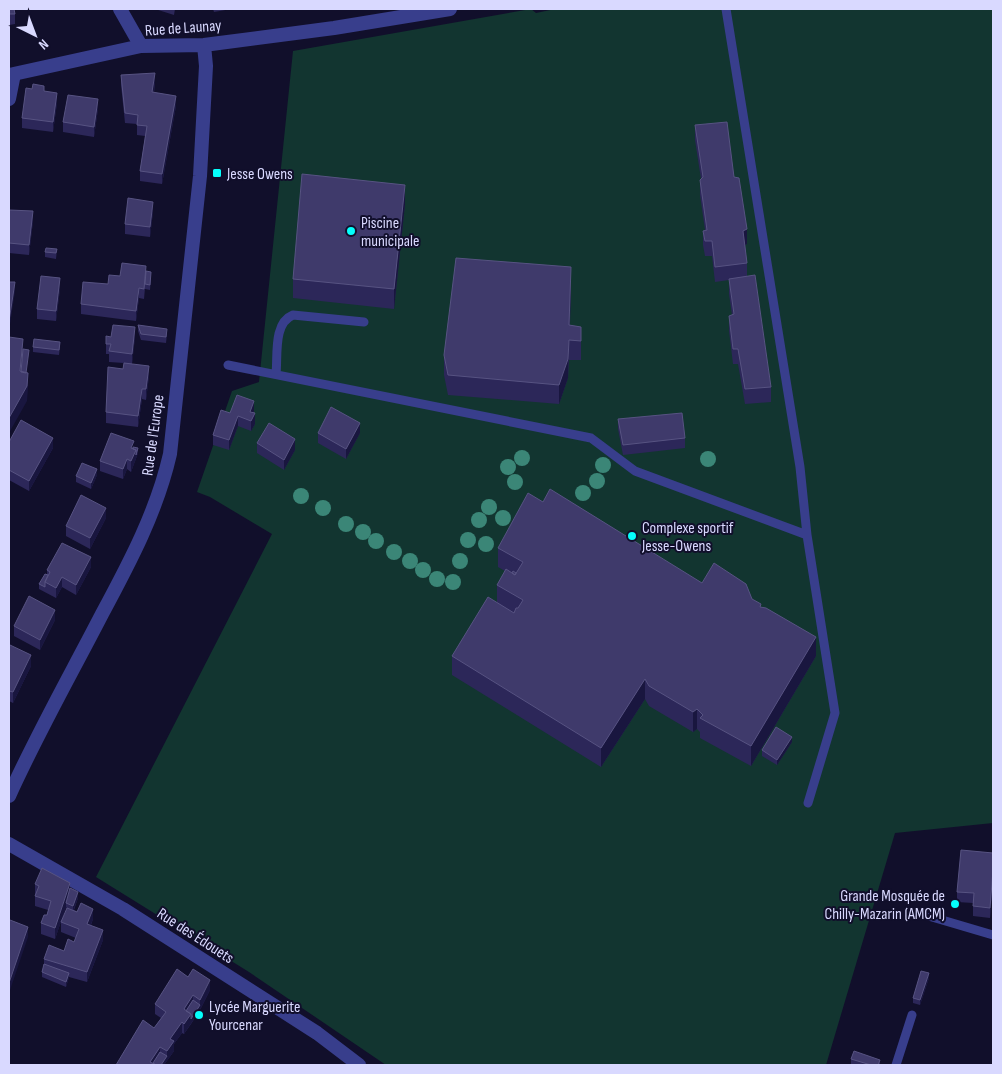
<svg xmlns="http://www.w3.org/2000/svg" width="1002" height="1074" font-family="'Sofia Sans Condensed',sans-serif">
  <rect width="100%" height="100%" fill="#110f2b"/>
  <path fill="#123530" d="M531 9 536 13 555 9H993V823L895 833 826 1065H386L249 972 96 877 272 534 210 497 197 492 232 391 259 382 293 51Z"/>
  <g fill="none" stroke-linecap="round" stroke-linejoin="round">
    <path stroke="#383e8c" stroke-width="9" d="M726 9 800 467 807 535
      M228 365 591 438 635 471 807 535 835 713 808 803
      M276 374C278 355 273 323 293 315L364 322
      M915 912 993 935
      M896 1065 912 1015"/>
    <path stroke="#383e8c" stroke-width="14" d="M120 9 141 46
      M9 75 141 46 204 45 334 28 450 9
      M9 99 14 74
      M9 796C37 734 71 674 102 614 130 562 157 511 170 454L200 176 206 66 204 45
      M9 844 123 909 317 1033 359 1065"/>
  </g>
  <g fill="#3b8677">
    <circle cx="522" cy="458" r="8"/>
    <circle cx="708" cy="459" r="8"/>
    <circle cx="603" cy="465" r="8"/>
    <circle cx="508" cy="467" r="8"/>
    <circle cx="597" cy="481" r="8"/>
    <circle cx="515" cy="482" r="8"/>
    <circle cx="583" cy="493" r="8"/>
    <circle cx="301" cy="496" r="8"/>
    <circle cx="489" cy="507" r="8"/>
    <circle cx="323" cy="508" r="8"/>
    <circle cx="503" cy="518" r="8"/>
    <circle cx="479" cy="520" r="8"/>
    <circle cx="346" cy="524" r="8"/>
    <circle cx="363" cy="532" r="8"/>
    <circle cx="468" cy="540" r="8"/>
    <circle cx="376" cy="541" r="8"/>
    <circle cx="486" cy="544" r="8"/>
    <circle cx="394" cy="552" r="8"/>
    <circle cx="410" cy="561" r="8"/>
    <circle cx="460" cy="561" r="8"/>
    <circle cx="423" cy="570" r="8"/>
    <circle cx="437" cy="579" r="8"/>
    <circle cx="453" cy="582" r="8"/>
  </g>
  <path fill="#2c2759" d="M9 9 15 14V24L9 25Z
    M155 9H175L174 15Z
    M213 9H231L214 12Z
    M121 75 155 83 154 93 176 106 162 184 140 181V171L145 136 137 135V124L125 123 121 85Z
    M44 91 57 103 53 132 22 128V118Z
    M98 109 94 137 63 132V122Z
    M695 125 734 177 747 244 745 245 747 263V276L771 387V402L745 404 738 364H733L729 331V316L732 315 729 294V280L715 282 712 256H705L703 245V231L705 230 700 195V180L701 179 695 140Z
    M405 204 394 309 293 298V279Z
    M9 210 33 221 29 255 9 253Z
    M153 212 150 237 125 234V224Z
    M57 249 56 259 45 257V252Z
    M146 271 151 277 150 290 145 289V288L144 299 139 298 136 321 81 314V304L120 276Z
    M571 286 570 325 581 327V360H569L568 378 559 404 448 395 444 375V355Z
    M60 289 56 321 37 319V309Z
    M138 325 167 334 166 343 141 340 138 331Z
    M111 337H135L132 364 149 376 146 400 142 399 138 427 106 423V412L123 369 124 363 109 362V354H106V344Z
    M33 347H60L59 355 33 352Z
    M254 411V413L255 424 251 431 238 426 229 450 213 445V435L230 413Z
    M618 419 685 438V448L623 455 618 429Z
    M318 433H360L346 459 318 443Z
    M9 442 53 448 29 491 9 480Z
    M257 443 295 450 284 470 257 453Z
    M134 447 138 453 131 472 127 469 123 479 100 471V461Z
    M97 475 91 489 76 482V476Z
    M543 502 702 583 752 599 816 656 751 766 700 738V732L697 729 693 732 649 706 645 699 601 767 452 675V656L497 602V585L505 571 498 567V548Z
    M106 518 90 549 66 536V526Z
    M91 567 76 595 62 587 56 598 39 589V584L47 575V570Z
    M55 620 40 650 14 636V626Z
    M9 647 31 666 13 703 9 701Z
    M792 742 777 765 762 756V750Z
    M993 853V880L990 918 973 916V903L957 902V892Z
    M35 884 70 888 78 898 74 910 93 919 91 925 103 940 87 982 69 977 66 987 42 977V972L44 964V959L64 951 74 942 76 938 61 932V922L67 909 66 907 55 939 41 934V923L47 915 48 910 35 906Z
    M929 978 920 1005 913 1003V998Z
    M210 990 200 1010 191 1024 184 1034 182 1033 174 1044V1051L164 1065H116L154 1028 161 1018 155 1014V1004Z
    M851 1059 880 1060V1065H855L851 1064Z"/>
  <path fill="#19163f" d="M155 73V83L152 102V92Z
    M57 93V103L53 132V122Z
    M176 96V106L162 184V174Z
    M98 99V109L94 137V127Z
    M405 185V204L394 309V289Z
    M153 202V212L150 237V227Z
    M33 211V221L29 255V245Z
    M747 229V244L743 246V231Z
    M571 267V286L569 344V325Z
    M60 278V289L56 321V311Z
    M15 282V292L9 331V321Z
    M139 288V298L136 321V311Z
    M135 327V337L132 364V354Z
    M23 339V354L20 381V371Z
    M569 340 568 378 559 404V385Z
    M149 366V376L146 400V389Z
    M28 373V388L27 401 9 433V418Z
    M142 389V399L138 427V416Z
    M254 401V411L250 422V412Z
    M255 413V424L251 431V421Z
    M238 416V426L229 450V440Z
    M360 423V433L346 459V449Z
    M53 438V448L29 491V481Z
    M295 439V450L284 470V460Z
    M138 448V453L131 472V461L136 450Z
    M127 459V469L123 479V469Z
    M97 469V475L91 489V483Z
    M106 508V518L90 549V538Z
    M91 557V567L76 595V585Z
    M62 577V587L56 598V588Z
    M55 610V620L40 650V640Z
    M816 637V656L751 766V746Z
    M31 655V666L13 703V692Z
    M645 679V699L601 767V748Z
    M697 709V729L693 732V712Z
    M792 737V742L777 765V760Z
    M993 870V880L990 918V908Z
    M70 883V893L66 903V907L55 939V928Z
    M78 892V898L73 911V906Z
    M93 909V919L87 934V924Z
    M28 927V937L9 993V983Z
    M103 930V940L87 982V972Z
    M69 973V978L66 987V982Z
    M929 973V978L920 1005V1000Z
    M210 980V990L200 1010 184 1034V1024L191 1014 200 1005V1000Z
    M193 995V1005L186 1016 184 1009Z
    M182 1022V1033L174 1044V1051L164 1065H161L167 1056V1051L170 1039Z
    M160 1047V1057L155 1065 150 1062Z"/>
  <path fill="#3f3a6b" stroke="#575382" d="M9 9H14L15 14H9Z
    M155 73 152 92 176 96 162 174 140 171 147 126 137 125 138 115 125 113 121 75Z
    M33 84 44 86V91L57 93 53 122 22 118 26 88 32 89Z
    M68 95 98 99 94 127 63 122Z
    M727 122 734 177 739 178 747 229 743 231 747 263 715 267 712 241H705L703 231 707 230 700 180 703 177 695 125Z
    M302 174 405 185 394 289 293 279Z
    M128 198 153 202 150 227 125 224Z
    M9 210 33 211 29 245 9 243Z
    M46 248 57 249 56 253 45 252Z
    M456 258 571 267 569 325 581 327V341L569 340 568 359 559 385 448 375 444 355Z
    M122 263 146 266 144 289 139 288 136 311 81 304 83 282 108 284 109 275 120 276Z
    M146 271 151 272 150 285 145 284Z
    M755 275 771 387 745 389 738 349H733L729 316 734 314 729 279Z
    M41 276 60 278 56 311 37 309Z
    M9 282H15L9 321Z
    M113 325 135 327 132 354 109 351 111 344H106V336L111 337Z
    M138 325 167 329 166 337 141 334Z
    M9 337 23 339 20 371 28 373 27 386 9 418Z
    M34 339 60 342 59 350 33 347Z
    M23 349 29 350 26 373 21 372Z
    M124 363 149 366 146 389H142L138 416 106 412 108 367 123 369Z
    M237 395 254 401 250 412 255 413 251 421 238 416 229 440 213 435 221 410 230 413Z
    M331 407 360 423 346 449 318 433Z
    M682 413 685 438 623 445 618 419Z
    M21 420 53 438 29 481 9 470V442Z
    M269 423 295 439 284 460 257 443Z
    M111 433 134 441 131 448 136 450 131 461 127 459 123 469 100 461Z
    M133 447 138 448 136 455V450L133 449Z
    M82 463 97 469 91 483 76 476Z
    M550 489 702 583 714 563 746 584 752 599 761 604 760 607 766 608 816 637 751 746 700 718 703 715 697 709 693 712 649 686 645 679 601 748 452 656 488 597 514 613 516 608H518L523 600 497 585 506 569 515 575 523 562 498 548 528 493 543 502Z
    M81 495 106 508 90 538 66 526Z
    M62 543 91 557 76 585 62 577 56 588 45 582 50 572 47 570Z
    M513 571 516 573 515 575 512 573Z
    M45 574 48 575 45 582V587L39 584Z
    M29 596 55 610 40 640 14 626Z
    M10 645 31 655 13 692 9 691V647Z
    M776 727 792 737 777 760 762 750Z
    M961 850 993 853V870L990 908 973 906 974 893 957 892Z
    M42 868 70 883 55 928 41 923 44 915H47L51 901 35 896 39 886 35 884Z
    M70 888 78 892 73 906 66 903Z
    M81 903 93 909 87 924 103 930 87 972 44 959 49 945 64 951 68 939 74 942 79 929 61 922 67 908 77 912Z
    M10 920 28 927 9 983V923Z
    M44 964 69 973 66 982 42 972Z
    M177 969 188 977 193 969 210 980 200 1000 193 995 184 1009 191 1014 184 1024 182 1022 170 1039 174 1041 167 1051 160 1047 150 1062 156 1065H116L143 1020 154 1028 166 1012 155 1004Z
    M921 971 929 973 920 1000 913 998Z
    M193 1000 200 1005 191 1019V1014L186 1011Z
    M854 1051 880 1060 878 1065H871L851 1059Z
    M160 1052 167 1056 161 1065H156L153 1063Z"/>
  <g fill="#05fffc" stroke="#110f2b" stroke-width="2">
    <rect x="212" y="168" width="10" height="10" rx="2.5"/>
    <circle cx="351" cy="231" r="5"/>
    <circle cx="632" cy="536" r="5"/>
    <circle cx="955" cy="904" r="5"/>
    <circle cx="199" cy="1015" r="5"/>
  </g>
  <g text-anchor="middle" stroke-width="4" stroke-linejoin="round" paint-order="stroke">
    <g font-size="16" fill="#d9d9ff" stroke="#110f2b">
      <text transform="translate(183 27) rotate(-4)" y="6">Rue de Launay</text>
      <text transform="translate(152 435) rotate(-82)" y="6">Rue de l'Europe</text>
      <text transform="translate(196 935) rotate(33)" y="6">Rue des Édouets</text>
    </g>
    <g font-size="16" fill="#d9d9ff" stroke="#110f2b" text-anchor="start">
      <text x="227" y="179">Jesse Owens</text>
      <text x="361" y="228">Piscine<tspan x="361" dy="18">municipale</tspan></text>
      <text x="642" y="533">Complexe sportif<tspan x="642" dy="18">Jesse-Owens</tspan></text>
      <text x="945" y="901" text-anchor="end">Grande Mosquée de<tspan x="945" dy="18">Chilly-Mazarin (AMCM)</tspan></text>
      <text x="209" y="1012">Lycée Marguerite<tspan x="209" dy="18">Yourcenar</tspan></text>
    </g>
  </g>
  <rect width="1002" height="1074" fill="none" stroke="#d9d9ff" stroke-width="20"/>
  <g transform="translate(35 35) rotate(138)" stroke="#110f2b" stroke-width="4" paint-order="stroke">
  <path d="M0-4L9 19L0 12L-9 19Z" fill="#d9d9ff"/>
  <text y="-8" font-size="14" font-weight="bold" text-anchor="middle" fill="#d9d9ff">N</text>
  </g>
</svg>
